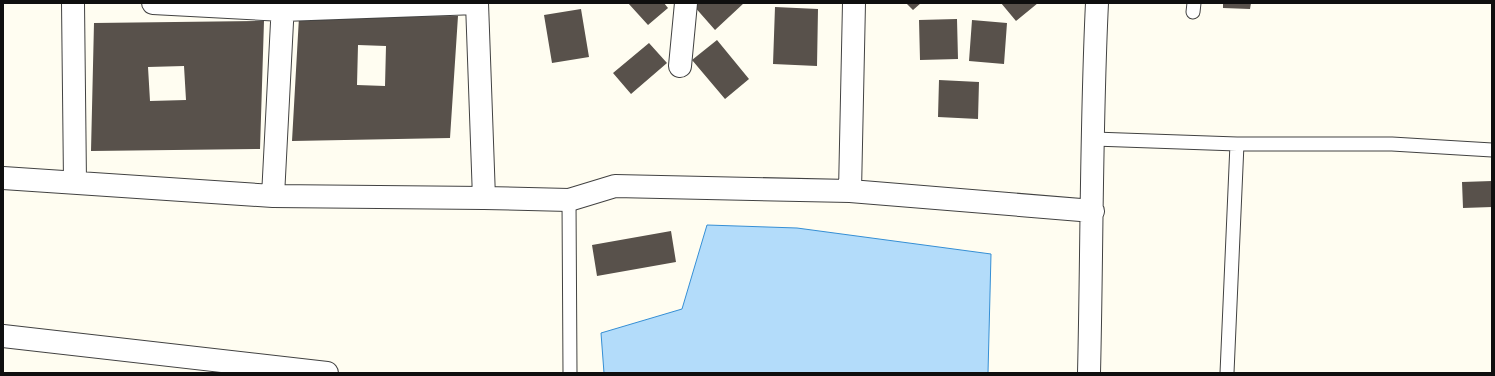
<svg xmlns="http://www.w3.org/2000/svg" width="1495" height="376" font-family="'Times New Roman',serif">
  <rect width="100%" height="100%" fill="#fffdf1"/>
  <path fill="#b3dcfa" stroke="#358fd5" d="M707 225 797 228 991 254 988 373H604L601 333 682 309Z"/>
  <path fill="#58514b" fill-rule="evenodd" d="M628 3H664L668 8 648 25Z
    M696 3H744L715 30 693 5Z
    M906 3H921L913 10Z
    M1001 3H1038L1016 21Z
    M1223 3H1251L1250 9 1223 8Z
    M775 7 818 9 817 66 773 64Z
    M581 9 589 57 552 63 544 15Z
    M458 16 450 138 292 141 299 17ZM358 45 386 46 385 86 357 85Z
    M957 19 958 59 920 60 919 20Z
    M972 20 1007 23 1004 64 969 61Z
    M264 21 260 149 91 151 94 23ZM184 66 186 100 150 101 148 67Z
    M717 40 749 79 725 99 692 60Z
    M649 43 667 63 631 94 613 73Z
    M939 80 979 82 978 119 938 117Z
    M1492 181V207L1463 208 1462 182Z
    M671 231 676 262 597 276 592 245Z"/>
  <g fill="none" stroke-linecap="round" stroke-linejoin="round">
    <g stroke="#424242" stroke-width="15">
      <path id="lane" d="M1193 12 1194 3
        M1094 139 1237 144H1392L1492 150
        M569 200 570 373
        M1227 373 1237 144"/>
    </g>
    <g stroke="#424242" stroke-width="24">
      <path id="street" d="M73 3 75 182
        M153 3 283 10 477 3
        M477 3 484 198
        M680 66 686 3
        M3 178 273 196 484 198 569 200 615 186 850 191 1093 211
        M850 191 854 3
        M273 196 283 3
        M3 336 327 373
        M1089 373C1092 250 1091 126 1097 3"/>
    </g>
    <use href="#lane" stroke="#fff" stroke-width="13"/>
    <use href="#street" stroke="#fff" stroke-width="22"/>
  </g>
  <rect width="1495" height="376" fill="none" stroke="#0f0f0f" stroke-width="8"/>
</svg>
